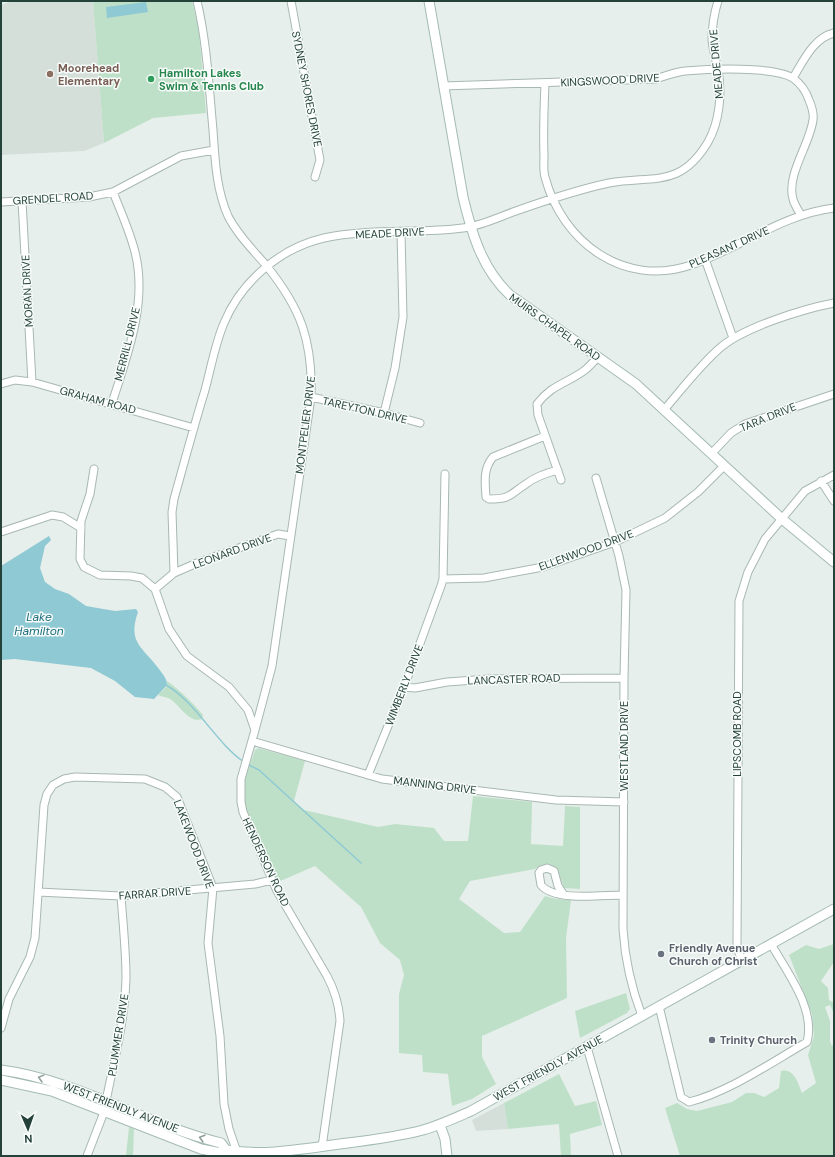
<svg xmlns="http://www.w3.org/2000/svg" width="835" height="1157" font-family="'DM Sans',sans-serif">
  <rect width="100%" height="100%" fill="#e6efeb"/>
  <path fill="#d4dfda" d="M13 1H93L104 143 84 151 1 155V5Z
    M504 1103 508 1129 476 1131 472 1120Z"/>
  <path fill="#bfe0c8" d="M93 1H192L199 30 206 113 153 118 104 143Z
    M167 681C181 691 192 702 203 715L202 719C189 724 180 705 170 699 167 697 162 697 158 695L167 686Z
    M258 748 305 761 294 801 304 810 378 827 395 824 434 828 444 841H468L473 796 532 802 531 844 563 846 565 806 580 807V889L564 888 557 868C549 862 542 864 535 869L470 881 459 899 504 933 520 932 545 896 556 899 571 900 566 938 567 998 482 1036V1057L496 1084 472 1099 452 1106 448 1074 423 1072 422 1055 399 1053V994L404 975 400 960 380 943 361 907 315 866 278 882C264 851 239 815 245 780 247 770 252 760 255 750Z
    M834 944V962L821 981 828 988 829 1000 834 1003V1014L830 1005 825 1007 830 1021V1042L832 1046 834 1043V1156H680L665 1108 677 1103 687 1109 697 1111 732 1102 746 1093H754L764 1097 779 1088 781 1071C794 1068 798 1083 802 1093L816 1083 808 1055 814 1036 812 1014 789 955 806 945 819 949Z
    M626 993 630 1009 627 1013 580 1038 575 1011Z
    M559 1074 575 1106 596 1101 602 1125 570 1134 571 1156H561L559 1124 508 1129 504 1103Z
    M129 1127 134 1129 133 1156H126Z"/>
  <path fill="#8ec9d4" d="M146 2 148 12 107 18 106 7Z
    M49 536 51 540 45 546 40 568 45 582 55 589 69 594 86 606 115 611 136 609 138 612C127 643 143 647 159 669 163 675 167 678 167 685L154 699 135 697 115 681 91 668 15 659 1 660V566Z"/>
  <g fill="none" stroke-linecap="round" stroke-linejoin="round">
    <path stroke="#8ec9d4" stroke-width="1.5" d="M166 685C196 702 216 743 244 762
      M247 764 259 770 361 863"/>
    <g stroke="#a8b8b2" stroke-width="9">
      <path id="street" d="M197 1C207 43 209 87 213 130 215 159 216 189 228 216 237 234 252 249 265 264 301 308 313 341 311 397L272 666 255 730
        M291 1 320 160 315 177
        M793 78C803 62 813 38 834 33
        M545 83C544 107 543 132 544 156 544 162 543 170 545 177 562 242 624 288 691 265 740 248 783 214 834 208
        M443 86 656 79C665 76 675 72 685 71 709 69 774 66 793 78 801 84 806 91 809 100 812 107 814 113 813 120 810 144 786 175 793 199 794 204 798 210 801 215
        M22 201 32 382
        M1 202 89 197 113 192 181 156 214 150
        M705 259 733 338
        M1 384 15 380 32 382 194 428
        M311 397 384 413 420 423
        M112 403C127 356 148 303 135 252 130 232 121 212 113 192
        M664 410C682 389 700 365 721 347 745 327 803 309 834 303
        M384 413 395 368 403 317 401 232
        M545 436 493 457C483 469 485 482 486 497L489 499C511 499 509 495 526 484 535 477 546 473 558 470
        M711 454 731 433 745 424 834 394
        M94 469 90 494 81 521 80 559 84 567 100 575 131 576 142 578 155 589 169 629 187 656 229 687 248 710 255 730 241 779V802L243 812 277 891 327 976C335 991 339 1004 340 1021L322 1147
        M596 478 619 556 626 590 624 678 623 929C625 960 631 987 642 1016
        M561 480 538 415 537 404C551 385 568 383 585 370 590 366 594 361 598 357
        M821 481 834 501
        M1 532 52 515 63 517 81 528
        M174 573 172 512 174 499C184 463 194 426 205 390 211 368 215 344 224 323 241 282 280 248 324 238 369 228 417 234 463 228 480 226 497 218 513 212 544 201 576 190 609 183 653 175 680 189 708 142 720 121 722 93 718 70 716 60 713 50 712 40 712 26 714 14 718 1
        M443 579 484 578 543 567 615 542 665 518 698 492 724 466
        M155 589 174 573 197 563 278 534 290 536
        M404 687 415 688 447 682 489 679 624 678
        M252 741 382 779 556 800 624 802
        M368 775 404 687 441 586 443 579 445 474
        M38 892 121 896 255 884 272 880
        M564 895 558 886 554 871 547 868 541 870 539 873 541 885C555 902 602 895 623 895
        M741 960 737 945 739 601 748 572 765 539 805 491 834 475
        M659 1006 681 1097 689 1102C729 1092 772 1062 807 1042 816 1009 787 972 771 944
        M1 1028 9 999 30 957 35 938 44 805 47 794 53 785 64 779 75 777 145 779 165 787 177 797 213 888 208 943 220 1036 224 1104 229 1129 237 1152
        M587 1047 618 1156
        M106 1101C114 1061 125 1020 126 978 126 951 123 924 121 896
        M87 1156 104 1112"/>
    </g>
    <g stroke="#a4bbb3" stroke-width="11">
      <path id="secondary" d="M429 1 463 197C472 234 482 269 510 295L636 384 782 519 834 562
        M1 1070C78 1080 146 1125 221 1143L226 1150C261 1156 297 1150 332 1145 363 1141 393 1138 423 1130 440 1125 455 1118 471 1111L834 909
        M1 1080 52 1091 201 1149 221 1153 233 1152
        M440 1125 445 1139 447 1156"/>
    </g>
    <use href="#street" stroke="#fff" stroke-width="7"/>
    <use href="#secondary" stroke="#fff" stroke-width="9"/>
  </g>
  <defs><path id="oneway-chevron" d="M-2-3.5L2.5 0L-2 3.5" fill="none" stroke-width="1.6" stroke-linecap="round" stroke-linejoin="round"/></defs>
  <g stroke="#92a09c">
    <use href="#oneway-chevron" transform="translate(41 1078) rotate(-165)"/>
    <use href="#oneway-chevron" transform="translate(202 1138) rotate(-164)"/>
  </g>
  <circle fill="#8d6e63" stroke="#f7fbf9" stroke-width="1.5" cx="50" cy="74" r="4"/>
  <circle fill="#2e9e5b" stroke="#f7fbf9" stroke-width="1.5" cx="151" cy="79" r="4"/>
  <g fill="#6b7280" stroke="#f7fbf9" stroke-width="1.5">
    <circle cx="661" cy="954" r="4"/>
    <circle cx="712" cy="1040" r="4"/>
  </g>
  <g text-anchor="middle" stroke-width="3" stroke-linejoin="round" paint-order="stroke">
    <g font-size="11" fill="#24423a" stroke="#f7fbf9">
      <text transform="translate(716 64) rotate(-95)" y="4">MEADE DRIVE</text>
      <text transform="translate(610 80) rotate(-3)" y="4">KINGSWOOD DRIVE</text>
      <text transform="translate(307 89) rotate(79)" y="4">SYDNEY SHORES DRIVE</text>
      <text transform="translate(53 198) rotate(-4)" y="4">GRENDEL ROAD</text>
      <text transform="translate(390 233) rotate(-3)" y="4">MEADE DRIVE</text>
      <text transform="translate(729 247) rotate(-24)" y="4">PLEASANT DRIVE</text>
      <text transform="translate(27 291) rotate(-93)" y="4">MORAN DRIVE</text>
      <text transform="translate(555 327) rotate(35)" y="4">MUIRS CHAPEL ROAD</text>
      <text transform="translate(127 344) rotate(-76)" y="4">MERRILL DRIVE</text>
      <text transform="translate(98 400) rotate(15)" y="4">GRAHAM ROAD</text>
      <text transform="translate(365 410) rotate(13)" y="4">TAREYTON DRIVE</text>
      <text transform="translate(768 417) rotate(-22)" y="4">TARA DRIVE</text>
      <text transform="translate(305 425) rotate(-83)" y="4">MONTPELIER DRIVE</text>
      <text transform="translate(586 550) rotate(-20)" y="4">ELLENWOOD DRIVE</text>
      <text transform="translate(232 551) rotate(-20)" y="4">LEONARD DRIVE</text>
      <text transform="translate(514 679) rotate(-2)" y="4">LANCASTER ROAD</text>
      <text transform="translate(404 685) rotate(-69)" y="4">WIMBERLY DRIVE</text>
      <text transform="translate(737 734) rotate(-90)" y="4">LIPSCOMB ROAD</text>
      <text transform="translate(624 746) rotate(-90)" y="4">WESTLAND DRIVE</text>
      <text transform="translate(435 785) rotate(7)" y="4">MANNING DRIVE</text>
      <text transform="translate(194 844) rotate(69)" y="4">LAKEWOOD DRIVE</text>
      <text transform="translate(266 862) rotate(65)" y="4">HENDERSON ROAD</text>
      <text transform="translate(155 893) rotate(-4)" y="4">FARRAR DRIVE</text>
      <text transform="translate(118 1035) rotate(-81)" y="4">PLUMMER DRIVE</text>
      <text transform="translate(548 1068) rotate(-29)" y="4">WEST FRIENDLY AVENUE</text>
      <text transform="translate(121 1107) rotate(21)" y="4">WEST FRIENDLY AVENUE</text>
    </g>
    <g font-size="11" font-weight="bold" fill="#785e54" stroke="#f7fbf9" text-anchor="start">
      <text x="58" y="72">Moorehead<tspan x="58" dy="13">Elementary</tspan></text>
    </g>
    <g font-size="11" font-weight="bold" fill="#27864d" stroke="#f7fbf9" text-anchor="start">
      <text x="159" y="77">Hamilton Lakes<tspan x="159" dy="13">Swim &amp; Tennis Club</tspan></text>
    </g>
    <g font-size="11" font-weight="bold" fill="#5b616d" stroke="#f7fbf9" text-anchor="start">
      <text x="669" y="952">Friendly Avenue<tspan x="669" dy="13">Church of Christ</tspan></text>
      <text x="720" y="1044">Trinity Church</text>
    </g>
    <g font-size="12" font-style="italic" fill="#1c6f80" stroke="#f7fbf9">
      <text x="39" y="621">Lake<tspan x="39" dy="14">Hamilton</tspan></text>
    </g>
  </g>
  <rect width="835" height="1157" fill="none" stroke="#24423a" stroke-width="4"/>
  <g transform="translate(28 1129) rotate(178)" stroke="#f7fbf9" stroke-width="3" paint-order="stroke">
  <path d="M0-3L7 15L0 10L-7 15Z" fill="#24423a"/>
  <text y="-6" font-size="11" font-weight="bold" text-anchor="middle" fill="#24423a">N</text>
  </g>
</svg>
